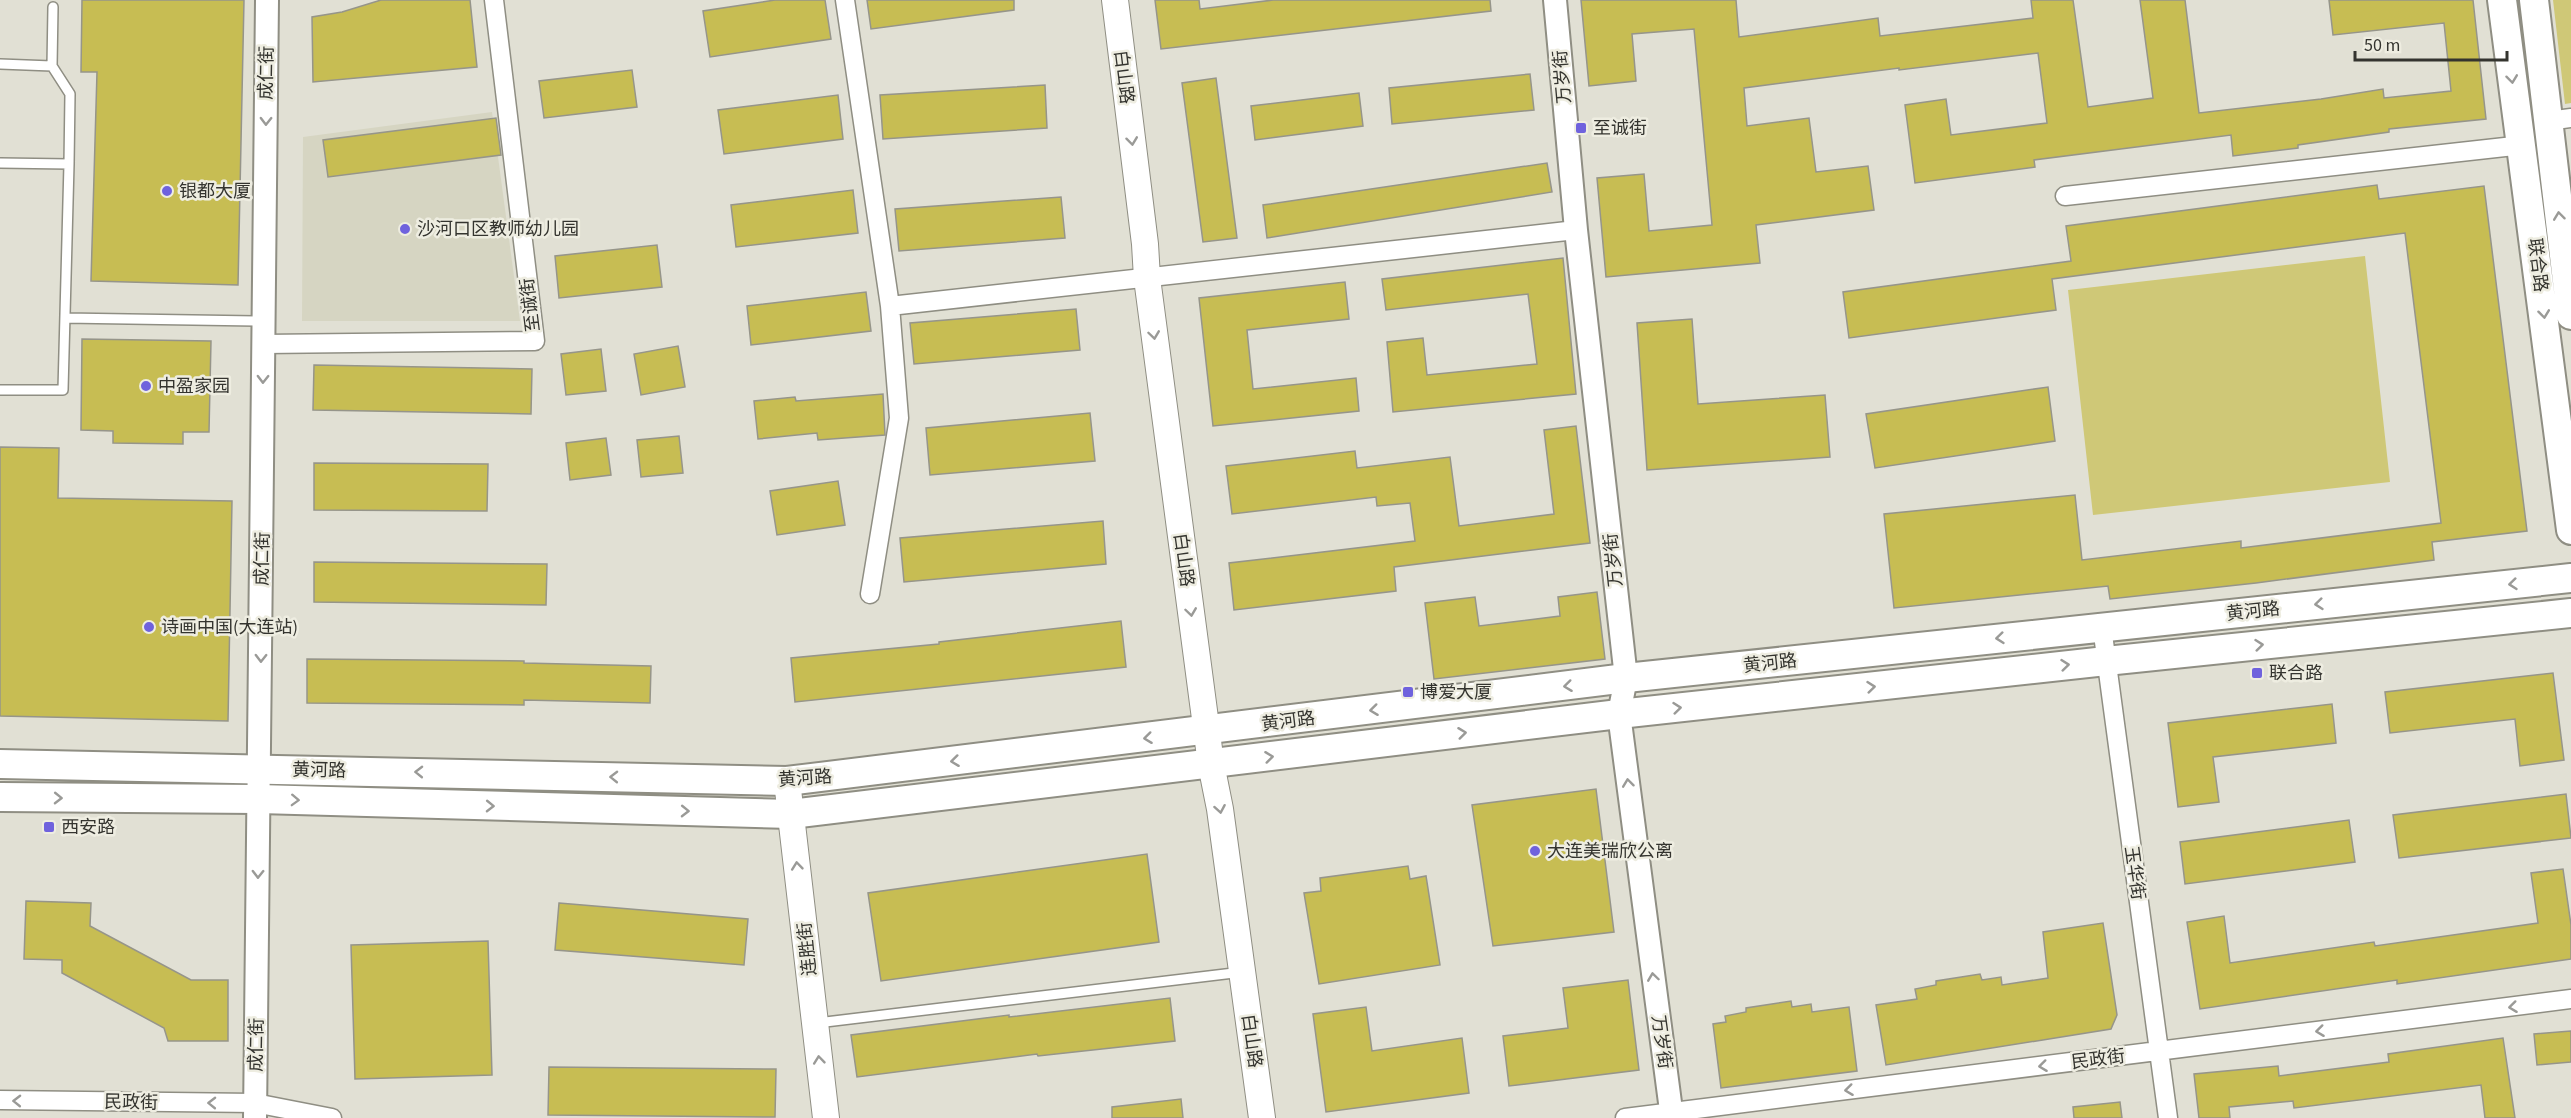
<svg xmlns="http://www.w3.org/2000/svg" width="2571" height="1118" font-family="'Source Sans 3','Noto Sans SC',sans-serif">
  <rect width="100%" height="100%" fill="#e1e0d4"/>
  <path fill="#d6d5c2" d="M492 112 520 321H302L303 137Z"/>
  <path fill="#cfc877" d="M2553 0H2571V103L2565 104Z
    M2365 256 2390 482 2093 515 2068 290Z"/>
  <path fill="#c7bd53" stroke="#96958a" stroke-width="1.5" d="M82 0H244L238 285 91 281 97 72H81Z
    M381 0H470L477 67 313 82 312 17 342 12Z
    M775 0H825L831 39 710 57 703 11Z
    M867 0H1014V10L871 29Z
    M1155 0H1199L1200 9 1273 0H1490L1491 11 1161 49Z
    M1581 0H1736L1739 37 1878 18 1880 36 2033 18 2031 0H2073L2088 107 2153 98 2140 0H2185L2199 113 2321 99 2383 89 2384 98 2451 91 2444 23 2333 35 2329 0H2473L2486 119 2389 129V132L2298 145V148L2233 156 2231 135 2034 160 2035 167 1915 183 1905 105 1946 99 1951 135 2047 123 2038 53 1899 70V68L1744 88 1747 126 1809 118 1816 172 1868 166 1874 210 1756 225 1760 263 1606 277 1597 178 1644 174 1649 231 1712 225 1694 29 1632 34 1636 81 1589 86Z
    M632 70 637 107 544 118 539 81Z
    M1530 74 1534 110 1392 124 1389 88Z
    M1216 78 1237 238 1203 242 1182 83Z
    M1045 85 1047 128 883 139 880 95Z
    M1359 93 1363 126 1255 140 1251 106Z
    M838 95 843 139 724 154 718 110Z
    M496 118 501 155 328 177 323 140Z
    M1547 163 1552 192 1267 238 1263 205Z
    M2377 185 2379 199 2484 186 2527 531 2432 542 2434 560 2256 583 2110 599 2108 586 1894 608 1884 514 2075 495 2082 560 2241 541V548L2441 523 2405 233 2052 279 2056 310 1849 338 1843 292 2071 261 2066 226Z
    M853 190 858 233 736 247 731 205Z
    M1061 197 1065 238 899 251 895 209Z
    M657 245 662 287 559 298 555 256Z
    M1563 258 1576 394 1393 412 1387 342 1423 338 1427 375 1537 364 1528 294 1386 310 1382 279Z
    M1345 282 1349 319 1247 330 1253 389 1356 378 1359 411 1213 426 1199 298Z
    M866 292 871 331 751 345 747 306Z
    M1076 309 1080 350 914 364 910 323Z
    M1692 319 1698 404 1825 395 1830 457 1647 470 1637 323Z
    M82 339 211 341 209 432H183V444L113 443V431L81 430Z
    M678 346 685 387 641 395 634 354Z
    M601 349 606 391 566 395 561 354Z
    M314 365 532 369 531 414 313 410Z
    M2048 387 2055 441 1875 468 1866 414Z
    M883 394 885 435 818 440 817 433 758 439 754 401 795 397 796 401Z
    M1090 413 1095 461 930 475 926 428Z
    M1576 426 1590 543 1394 567 1396 591 1234 610 1229 563 1415 541 1410 503 1377 506 1376 497 1232 514 1226 466 1355 451 1357 468 1450 457 1459 526 1554 514 1544 430Z
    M679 436 683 473 641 477 637 440Z
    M606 438 611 475 570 480 566 443Z
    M0 447 59 448 58 498 232 501 228 721 0 716Z
    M314 463 488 464 487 511 314 510Z
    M838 481 845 525 777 535 770 491Z
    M1103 521 1106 564 904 582 900 538Z
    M314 562 547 564 546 605 314 602Z
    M1597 592 1605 659 1434 679 1425 603 1475 597 1479 626 1560 616 1558 597Z
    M1121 621 1126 667 795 702 791 658 939 644V642Z
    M307 659 524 661V663L651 666 650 703 524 700V705L307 703Z
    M2553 673 2564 760 2520 766 2515 719 2390 733 2385 692Z
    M2332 704 2336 743 2213 757 2219 802 2178 807 2168 723Z
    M1596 789 1614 932 1493 946 1472 805Z
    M2566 794 2571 838 2399 858 2393 815Z
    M2349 820 2355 862 2185 884 2180 842Z
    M1147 854 1159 942 881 981 868 893Z
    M1408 866 1410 879 1426 876 1440 965 1319 984 1304 893 1321 891 1320 878Z
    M2563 869 2571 925V959L2397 984V980L2200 1009 2187 922 2224 916 2230 963 2374 942 2375 946 2538 923 2531 873Z
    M26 901 91 903 90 926 191 980H228V1041H168L164 1028 62 973V960L24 959Z
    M559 903 748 919 744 965 555 950Z
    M2103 923 2117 1015 2111 1029 1886 1065 1876 1005 1917 999 1915 989 1936 985V981L1980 974 1982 980 2001 977 2002 985 2048 978 2043 932Z
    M488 941 492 1075 355 1079 351 945Z
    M1628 980 1639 1070 1509 1086 1503 1036 1568 1028 1563 988Z
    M1170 998 1175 1041 1038 1056 1037 1054 857 1077 851 1035 1009 1015V1017Z
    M1791 1001 1792 1007 1811 1004 1812 1012 1849 1007 1857 1071 1721 1088 1713 1024 1726 1022 1725 1016 1746 1012V1008Z
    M1366 1007 1372 1051 1462 1038 1469 1093 1326 1112 1313 1014Z
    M2571 1031V1062L2537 1065 2534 1034Z
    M2503 1038 2515 1118H2485L2481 1085 2294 1108 2293 1101 2229 1107 2230 1118H2199L2194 1074 2278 1066 2279 1076 2389 1062 2388 1054Z
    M549 1067 776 1069 775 1117 548 1115Z
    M1181 1099 1183 1118H1112V1107Z
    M2120 1102 2122 1118H2074L2073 1107Z"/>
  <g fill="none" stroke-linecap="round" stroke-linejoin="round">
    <g stroke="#8f8e83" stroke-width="12">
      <path id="service" d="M0 64 52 66 70 94 69 164 0 163
        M52 66 53 7
        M65 318 263 321
        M0 390H63L69 164
        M817 1023 1242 972"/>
    </g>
    <g stroke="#8f8e83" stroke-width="21">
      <path id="minor" d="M845 0 890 306 899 418 870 594
        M2548 121 2571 118
        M2065 196 2523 145
        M890 306 1576 230
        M264 344 535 341 494 0
        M2102 627 2168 1118
        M0 1100 255 1103 332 1118
        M1625 1118 2571 999"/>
    </g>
    <g stroke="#8f8e83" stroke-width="26">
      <path id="tertiary" d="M1555 0 1576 230 1626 678 1619 714 1672 1118
        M255 1118 267 0"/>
    </g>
    <g stroke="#8f8e83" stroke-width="28">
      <path id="secondary" d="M1115 0 1145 244 1147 278 1211 764 1220 809 1262 1118
        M787 781 826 1118"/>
    </g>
    <g stroke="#8f8e83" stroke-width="32">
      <path id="primary" d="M2502 0 2571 530
        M2534 0 2571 315
        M0 764 787 781 1626 678 2571 578
        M0 797 259 799 791 814 1619 714 2106 661 2571 613"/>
    </g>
    <use href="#service" stroke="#fff" stroke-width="9"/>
    <use href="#minor" stroke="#fff" stroke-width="18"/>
    <use href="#tertiary" stroke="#fff" stroke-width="22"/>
    <use href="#secondary" stroke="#fff" stroke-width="26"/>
    <use href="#primary" stroke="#fff" stroke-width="28"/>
  </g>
  <defs><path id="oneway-chevron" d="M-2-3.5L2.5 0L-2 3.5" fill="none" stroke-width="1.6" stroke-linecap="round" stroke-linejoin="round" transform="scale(1.5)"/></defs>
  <g stroke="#9a9a97">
    <use href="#oneway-chevron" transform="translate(2512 79) rotate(83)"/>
    <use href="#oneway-chevron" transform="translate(266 121) rotate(91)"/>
    <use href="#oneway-chevron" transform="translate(1132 141) rotate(83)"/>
    <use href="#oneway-chevron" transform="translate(2559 216) rotate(-97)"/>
    <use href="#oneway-chevron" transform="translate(2544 314) rotate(83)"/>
    <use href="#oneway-chevron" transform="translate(1154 335) rotate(82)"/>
    <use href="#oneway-chevron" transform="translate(263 379) rotate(91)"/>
    <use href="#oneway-chevron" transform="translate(2513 584) rotate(174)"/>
    <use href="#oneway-chevron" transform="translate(2319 604) rotate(174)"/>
    <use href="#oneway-chevron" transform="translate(1191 612) rotate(82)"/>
    <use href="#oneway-chevron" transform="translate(2000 638) rotate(174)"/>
    <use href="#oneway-chevron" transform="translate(2259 645) rotate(-6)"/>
    <use href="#oneway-chevron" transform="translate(261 658) rotate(91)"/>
    <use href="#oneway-chevron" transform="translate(2065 665) rotate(-6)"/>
    <use href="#oneway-chevron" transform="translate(1568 686) rotate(173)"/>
    <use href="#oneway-chevron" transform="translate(1871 687) rotate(-6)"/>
    <use href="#oneway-chevron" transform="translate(1677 708) rotate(-6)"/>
    <use href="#oneway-chevron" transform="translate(1374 710) rotate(173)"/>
    <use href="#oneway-chevron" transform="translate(1462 733) rotate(-7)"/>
    <use href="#oneway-chevron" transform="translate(1148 738) rotate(173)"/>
    <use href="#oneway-chevron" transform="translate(1269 757) rotate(-7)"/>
    <use href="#oneway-chevron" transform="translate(955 761) rotate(173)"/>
    <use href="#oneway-chevron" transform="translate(419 772) rotate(-179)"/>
    <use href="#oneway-chevron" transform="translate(614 777) rotate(-179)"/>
    <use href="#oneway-chevron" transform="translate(1628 783) rotate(-97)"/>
    <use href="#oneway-chevron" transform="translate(58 798) rotate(1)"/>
    <use href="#oneway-chevron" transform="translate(295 800) rotate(2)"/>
    <use href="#oneway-chevron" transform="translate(490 806) rotate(1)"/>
    <use href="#oneway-chevron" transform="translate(1220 809) rotate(80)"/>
    <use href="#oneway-chevron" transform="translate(685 811) rotate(1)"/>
    <use href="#oneway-chevron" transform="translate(797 866) rotate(-96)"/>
    <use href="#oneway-chevron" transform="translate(258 874) rotate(91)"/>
    <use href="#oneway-chevron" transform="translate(1653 977) rotate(-98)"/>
    <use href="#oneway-chevron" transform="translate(2513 1007) rotate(173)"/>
    <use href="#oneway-chevron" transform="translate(2320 1031) rotate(173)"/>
    <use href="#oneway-chevron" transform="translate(819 1060) rotate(-96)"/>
    <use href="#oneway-chevron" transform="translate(2043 1066) rotate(173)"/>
    <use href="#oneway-chevron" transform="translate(1849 1090) rotate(173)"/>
    <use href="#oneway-chevron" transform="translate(17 1101) rotate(-179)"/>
    <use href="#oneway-chevron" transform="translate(212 1103) rotate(-179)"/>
  </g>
  <g fill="#6f62dd" stroke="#eeede1" stroke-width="2">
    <rect x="1575" y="122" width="12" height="12" rx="3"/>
    <circle cx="167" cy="191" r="6"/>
    <circle cx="405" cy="229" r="6"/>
    <circle cx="146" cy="386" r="6"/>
    <circle cx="149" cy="627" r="6"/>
    <rect x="2251" y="667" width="12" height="12" rx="3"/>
    <rect x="1402" y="686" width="12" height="12" rx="3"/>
    <rect x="43" y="821" width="12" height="12" rx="3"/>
    <circle cx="1535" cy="851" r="6"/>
  </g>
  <g text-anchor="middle" stroke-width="5" stroke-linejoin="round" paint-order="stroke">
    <g font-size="18" fill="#34342f" stroke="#eeede1">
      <text transform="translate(266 73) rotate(-89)" y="6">成仁街</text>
      <text transform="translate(1124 77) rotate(83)" y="6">白山路</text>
      <text transform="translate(1562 77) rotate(-95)" y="6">万岁街</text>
      <text transform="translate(2538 265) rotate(83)" y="6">联合路</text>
      <text transform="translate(530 305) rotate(-97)" y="6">至诚街</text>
      <text transform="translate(262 559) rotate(-89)" y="6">成仁街</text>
      <text transform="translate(1184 560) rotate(82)" y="6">白山路</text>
      <text transform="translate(1613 560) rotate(-96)" y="6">万岁街</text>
      <text transform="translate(2253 611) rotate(-6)" y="6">黄河路</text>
      <text transform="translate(1770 663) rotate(-6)" y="6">黄河路</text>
      <text transform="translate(1288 721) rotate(-7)" y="6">黄河路</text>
      <text transform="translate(319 770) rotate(1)" y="6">黄河路</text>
      <text transform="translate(805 778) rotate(-4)" y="6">黄河路</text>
      <text transform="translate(2135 873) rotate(82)" y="6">玉华街</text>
      <text transform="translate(807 949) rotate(-96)" y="6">连胜街</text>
      <text transform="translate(1252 1041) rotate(82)" y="6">白山路</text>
      <text transform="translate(1662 1042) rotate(82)" y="6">万岁街</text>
      <text transform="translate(256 1045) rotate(-89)" y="6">成仁街</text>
      <text transform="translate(2098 1059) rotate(-7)" y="6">民政街</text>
      <text transform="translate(131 1102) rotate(1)" y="6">民政街</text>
    </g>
    <g font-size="18" fill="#34342f" stroke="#eeede1" text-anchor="start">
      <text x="1593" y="134">至诚街</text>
      <text x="179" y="197">银都大厦</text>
      <text x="417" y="235">沙河口区教师幼儿园</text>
      <text x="158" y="392">中盈家园</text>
      <text x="161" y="633">诗画中国(大连站)</text>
      <text x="2269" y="679">联合路</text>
      <text x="1420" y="698">博爱大厦</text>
      <text x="61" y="833">西安路</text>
      <text x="1547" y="857">大连美瑞欣公离</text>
    </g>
  </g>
  <path d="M2355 51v9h152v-9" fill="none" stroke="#34342f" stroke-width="3"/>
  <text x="2364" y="51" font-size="18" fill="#34342f" stroke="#eeede1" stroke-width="4.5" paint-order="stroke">50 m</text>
</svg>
